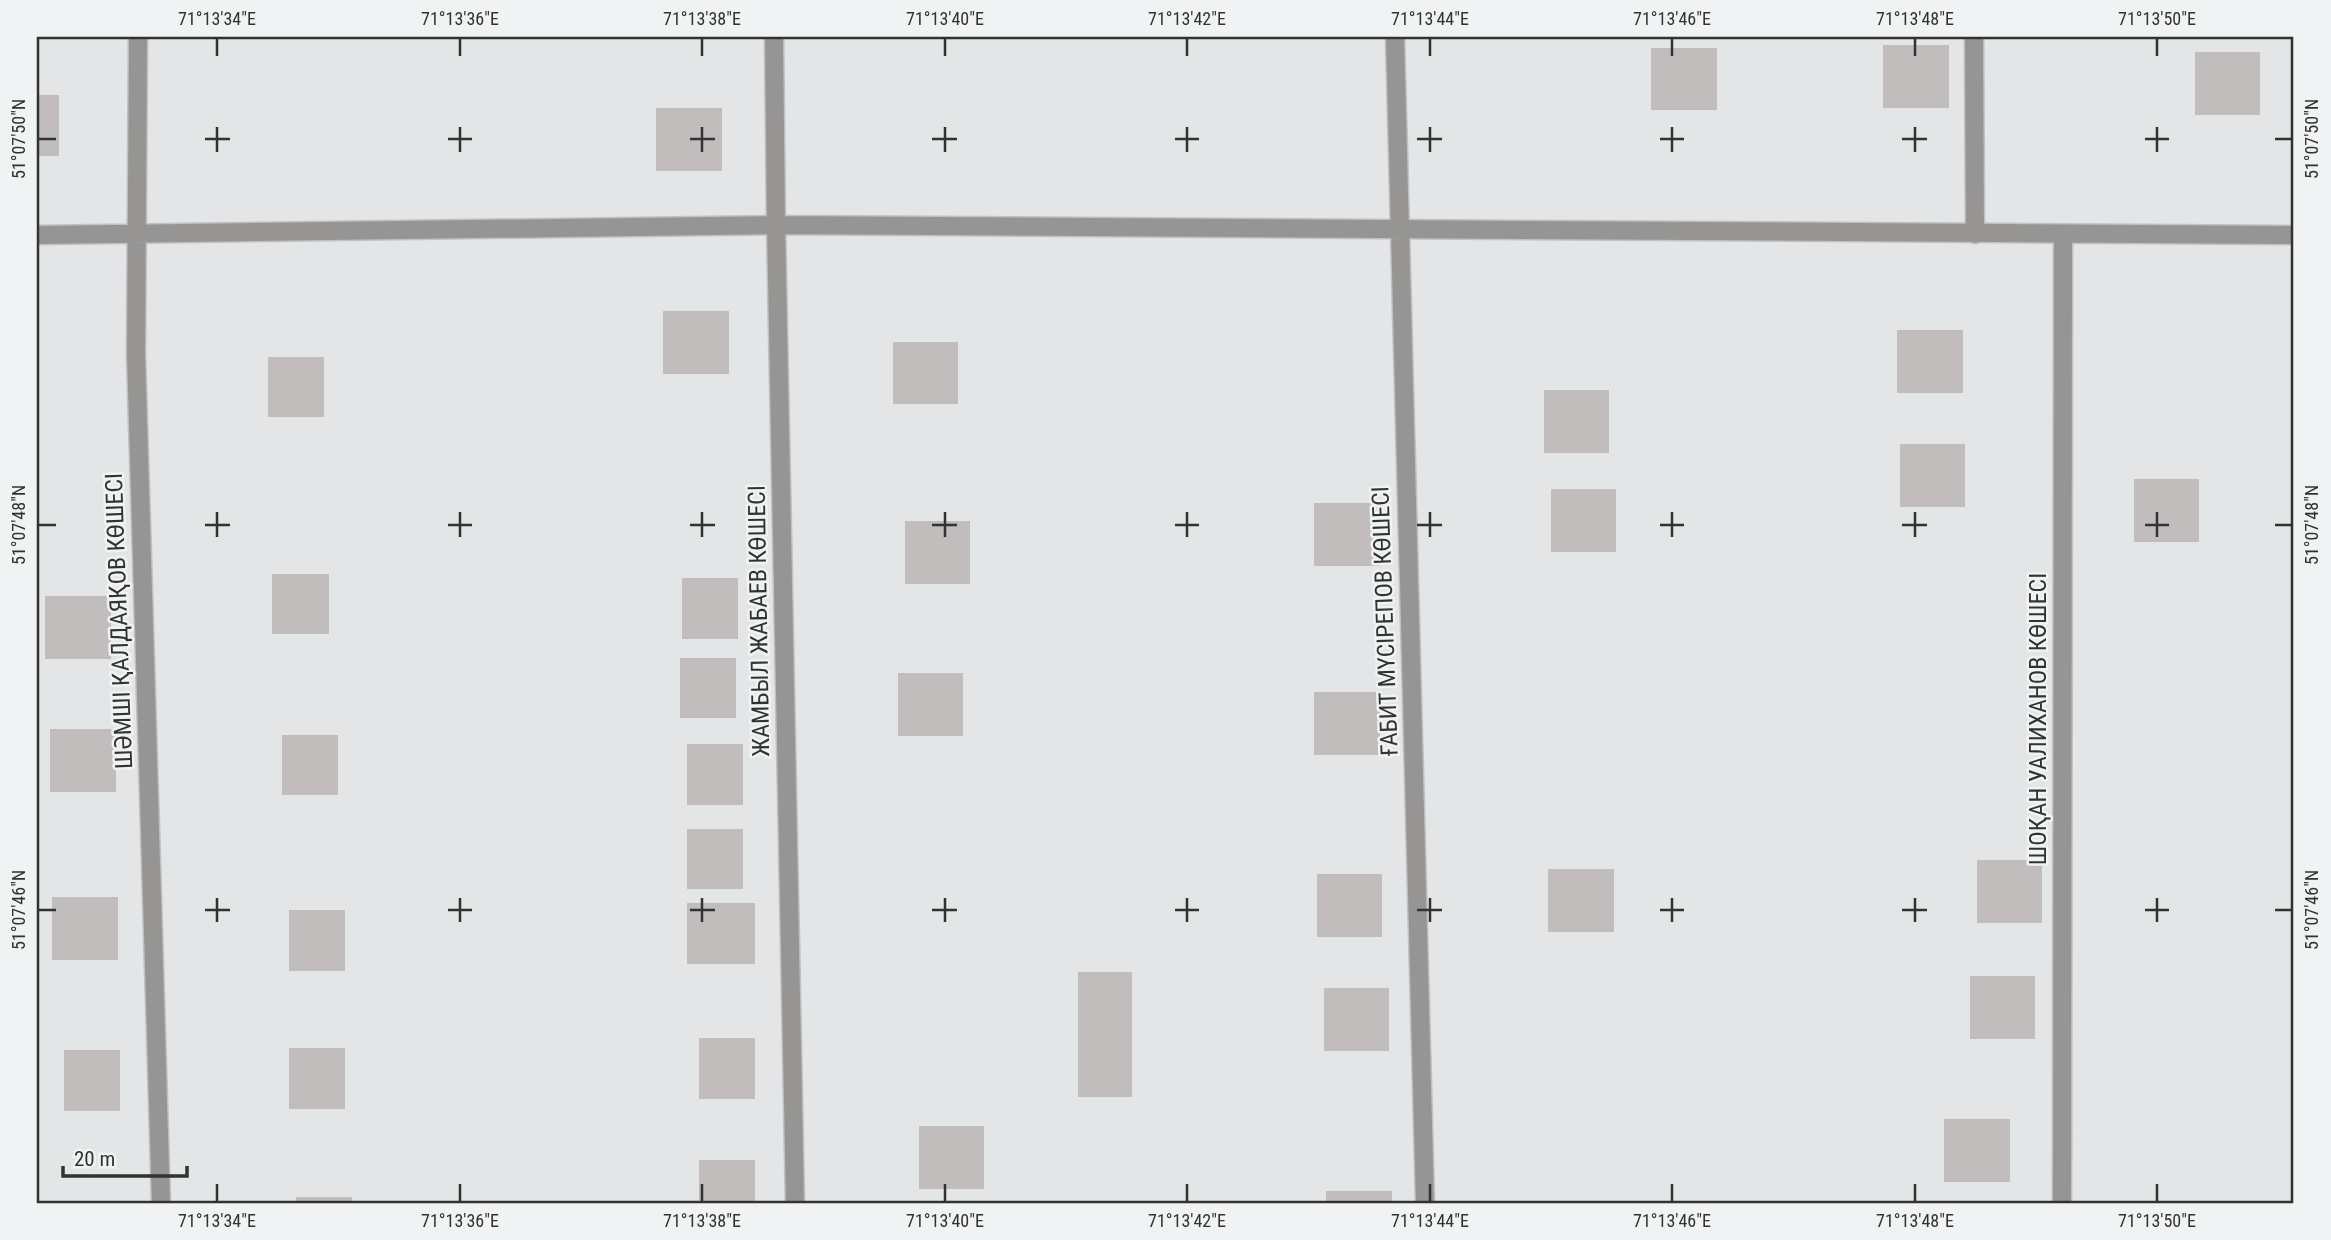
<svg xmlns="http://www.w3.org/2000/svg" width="2331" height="1240" font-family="'Roboto Condensed',sans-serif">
  <rect width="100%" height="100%" fill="#e3e5e7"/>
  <path fill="#c1bdbd" d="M1883 45H1949V108H1883Z
    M1651 48H1717V110H1651Z
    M2195 52H2260V115H2195Z
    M37 95H59V156H37Z
    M656 108H722V171H656Z
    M663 311H729V374H663Z
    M1897 330H1963V393H1897Z
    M893 342H958V404H893Z
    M268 357H324V417H268Z
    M1544 390H1609V453H1544Z
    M1900 444H1965V507H1900Z
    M2134 479H2199V542H2134Z
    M1551 489H1616V552H1551Z
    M1314 503H1380V566H1314Z
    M905 521H970V584H905Z
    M272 574H329V634H272Z
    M682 578H738V639H682Z
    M45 596H111V659H45Z
    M680 658H736V718H680Z
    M898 673H963V736H898Z
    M1314 692H1380V755H1314Z
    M50 729H116V792H50Z
    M282 735H338V795H282Z
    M687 744H743V805H687Z
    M687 829H743V889H687Z
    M1977 860H2042V923H1977Z
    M1548 869H1614V932H1548Z
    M1317 874H1382V937H1317Z
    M52 897H118V960H52Z
    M687 903H755V964H687Z
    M289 910H345V971H289Z
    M1078 972H1132V1097H1078Z
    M1970 976H2035V1039H1970Z
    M1324 988H1389V1051H1324Z
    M699 1038H755V1099H699Z
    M289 1048H345V1109H289Z
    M64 1050H120V1111H64Z
    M1944 1119H2010V1182H1944Z
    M919 1126H984V1189H919Z
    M699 1160H755V1203H699Z
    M1326 1191H1392V1203H1326Z
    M296 1197H352V1203H296Z"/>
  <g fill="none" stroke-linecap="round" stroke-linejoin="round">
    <g stroke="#bfc1c3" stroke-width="21">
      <path id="minor" d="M138 37 136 354 161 1203
        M774 37 776 225 795 1203
        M1395 37 1425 1203
        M1974 37 1975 234
        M37 235 776 225 2294 235
        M2062 1203 2063 235"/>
    </g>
    <use href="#minor" stroke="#969594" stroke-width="18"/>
  </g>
  <path fill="none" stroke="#313232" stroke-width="2.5" d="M217 38V56M460 38V56M702 38V56M945 38V56M1187 38V56M1430 38V56M1672 38V56M1915 38V56M2157 38V56M217 127V152M460 127V152M702 127V152M945 127V152M1187 127V152M1430 127V152M1672 127V152M1915 127V152M2157 127V152M38 139H56M205 139H230M448 139H472M690 139H715M932 139H957M1175 139H1199M1417 139H1442M1660 139H1684M1902 139H1927M2145 139H2169M2275 139H2292M217 512V537M460 512V537M702 512V537M945 512V537M1187 512V537M1430 512V537M1672 512V537M1915 512V537M2157 512V537M38 525H56M205 525H230M448 525H472M690 525H715M932 525H957M1175 525H1199M1417 525H1442M1660 525H1684M1902 525H1927M2145 525H2169M2275 525H2292M217 898V922M460 898V922M702 898V922M945 898V922M1187 898V922M1430 898V922M1672 898V922M1915 898V922M2157 898V922M38 910H56M205 910H230M448 910H472M690 910H715M932 910H957M1175 910H1199M1417 910H1442M1660 910H1684M1902 910H1927M2145 910H2169M2275 910H2292M217 1184V1202M460 1184V1202M702 1184V1202M945 1184V1202M1187 1184V1202M1430 1184V1202M1672 1184V1202M1915 1184V1202M2157 1184V1202"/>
  <g text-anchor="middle" stroke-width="5" stroke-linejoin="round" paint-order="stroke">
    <g font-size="24" fill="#313232" stroke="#f0f2f4">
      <text transform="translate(119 621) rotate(-92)" y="8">ШӘМШІ ҚАЛДАЯҚОВ КӨШЕСІ</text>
      <text transform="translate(759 621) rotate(-91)" y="8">ЖАМБЫЛ ЖАБАЕВ КӨШЕСІ</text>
      <text transform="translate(1385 621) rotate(-92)" y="8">ҒАБИТ МҮСІРЕПОВ КӨШЕСІ</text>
      <text transform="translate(2038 719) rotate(-90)" y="8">ШОҚАН УАЛИХАНОВ КӨШЕСІ</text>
    </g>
  </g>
  <rect width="2331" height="1240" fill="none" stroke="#f0f2f4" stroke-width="77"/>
  <path d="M63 1166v10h124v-10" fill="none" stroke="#313232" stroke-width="3.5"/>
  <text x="74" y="1166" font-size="21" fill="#313232" stroke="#f0f2f4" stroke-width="5" paint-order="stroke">20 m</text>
  <rect x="38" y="38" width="2254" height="1164" fill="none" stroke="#313232" stroke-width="2.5"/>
  <g font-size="18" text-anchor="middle" fill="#313232">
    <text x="217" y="25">71°13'34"E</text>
    <text x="460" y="25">71°13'36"E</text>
    <text x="702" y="25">71°13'38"E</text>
    <text x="945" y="25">71°13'40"E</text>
    <text x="1187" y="25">71°13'42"E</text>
    <text x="1430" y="25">71°13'44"E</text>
    <text x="1672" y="25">71°13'46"E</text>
    <text x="1915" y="25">71°13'48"E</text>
    <text x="2157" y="25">71°13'50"E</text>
    <text transform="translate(19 139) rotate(-90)" y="6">51°07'50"N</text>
    <text transform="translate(2312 139) rotate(-90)" y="6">51°07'50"N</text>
    <text transform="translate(19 525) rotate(-90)" y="6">51°07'48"N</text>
    <text transform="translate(2312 525) rotate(-90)" y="6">51°07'48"N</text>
    <text transform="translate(19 910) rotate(-90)" y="6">51°07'46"N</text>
    <text transform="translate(2312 910) rotate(-90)" y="6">51°07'46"N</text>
    <text x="217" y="1227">71°13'34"E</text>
    <text x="460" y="1227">71°13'36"E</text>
    <text x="702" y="1227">71°13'38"E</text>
    <text x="945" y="1227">71°13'40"E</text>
    <text x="1187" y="1227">71°13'42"E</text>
    <text x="1430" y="1227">71°13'44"E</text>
    <text x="1672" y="1227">71°13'46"E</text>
    <text x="1915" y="1227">71°13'48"E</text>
    <text x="2157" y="1227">71°13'50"E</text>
  </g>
</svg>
